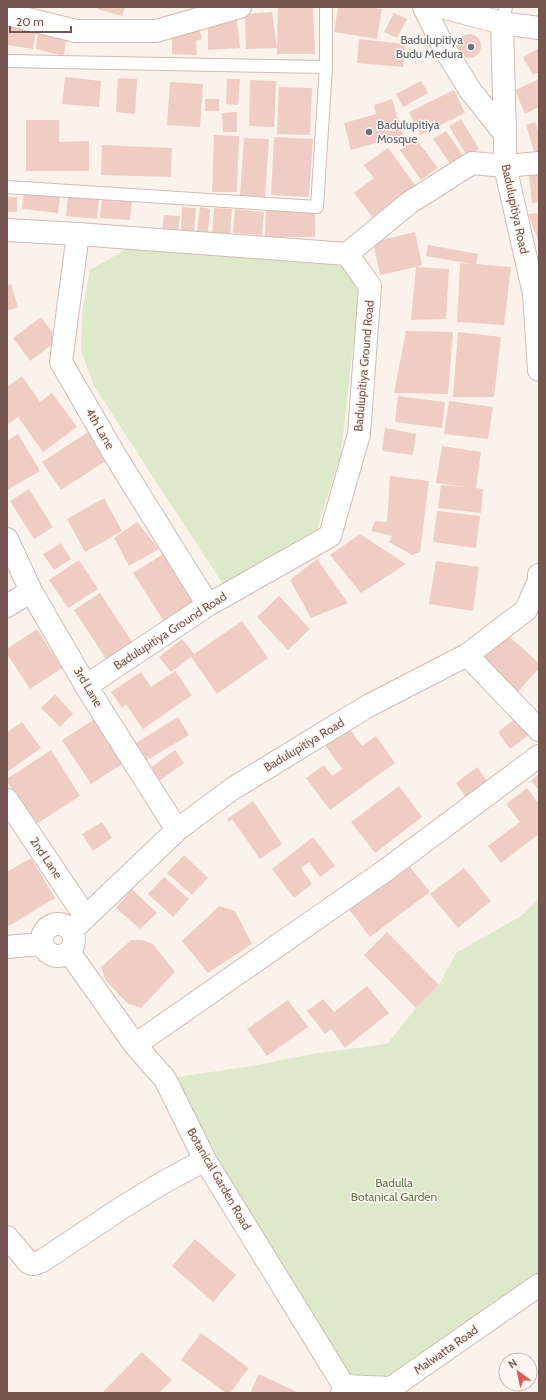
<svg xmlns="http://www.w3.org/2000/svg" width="546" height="1400" font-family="Cabin,sans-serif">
  <rect width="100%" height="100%" fill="#fbf2ec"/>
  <path fill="#dde9ca" d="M130 247 344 266 359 292 341 454 317 529 242 577 224 586 94 386 81 351 82 313 90 270Z
    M539 898V1285L391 1388 344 1386 165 1079 257 1065 312 1054 387 1044 416 1008 439 985 456 953 521 916Z"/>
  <path fill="#efcdc5" d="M98 7H125L122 16 97 9Z
    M278 7H313L315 54H277V48L246 49 245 14 272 12 277 48Z
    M338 7H368L382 9 377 39 334 32Z
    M394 13 407 19 397 38 384 32Z
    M237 20 240 48 208 50V25Z
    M7 21 37 25 33 49 7 45Z
    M38 27 67 32 64 56 36 49Z
    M199 28 202 39 196 41 197 55 172 54V35Z
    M457 46a12 12 0 1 1 24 0a12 12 0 1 1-24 0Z
    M359 39 405 44 403 67 357 63Z
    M539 48V72L533 75 523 57Z
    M65 77 101 81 99 107 62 104Z
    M118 78 137 79 135 114 116 112Z
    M227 79H240L238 105 226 104Z
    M539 79V107L525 114 515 90Z
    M250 80 276 81 274 127 249 126Z
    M421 81 428 93 403 107 396 94Z
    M170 82 203 84 200 127 167 125Z
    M279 87 312 88 310 135 277 134Z
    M454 90 465 113 420 135 409 112Z
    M205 99H219V111H205Z
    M392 99 403 135 351 150 344 123 376 114 374 105Z
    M237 112V132H223L222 113Z
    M461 119 479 149 467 156 449 126Z
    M26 120H59V142L89 141V171H26Z
    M535 122 539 134V154L535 155 526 125Z
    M446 131 464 157 452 166 433 139Z
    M214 135 239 136 237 192H212Z
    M274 137 313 139 309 197 271 195Z
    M244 138 269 139 265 197 240 196Z
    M416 139 438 168 421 180 400 150Z
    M102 145 172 148 171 177 101 175Z
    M388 148 419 190 376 222 354 193 374 178 364 165Z
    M539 173V202L532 203 529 175Z
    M24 191 60 195 58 213 22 209Z
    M68 196 99 199 97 219 66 216Z
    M7 197H17V212H7Z
    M102 198 132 200 130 220 100 218Z
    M182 207 196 208 194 232 181 231Z
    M200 207 210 209 208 232 197 231Z
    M214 208 232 209 230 237 212 236Z
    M235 209 264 212 262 235 233 233Z
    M266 209 315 210V237H265Z
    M539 213V242L528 214Z
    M164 215 180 216 178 233 162 232Z
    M415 232 422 265 416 267 449 269 446 319 411 320 416 267 380 275 373 242Z
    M428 245 478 254 476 264 511 267 504 325 457 322 460 263 473 264 426 256Z
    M11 284 18 307 7 311V286Z
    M41 317 58 340 30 361 13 338Z
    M406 331 453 332 448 394 394 393Z
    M458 332 501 337 494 397H453Z
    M22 376 40 402 52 393 77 427 43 452 18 417 9 424 7 422V387Z
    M398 396 445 402 442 428 395 422Z
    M449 401 493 407 488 439 444 434Z
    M385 428 416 434 413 455 382 451Z
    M88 432 107 460 61 490 42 462Z
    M18 434 40 471 7 490V441Z
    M442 446 481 452 476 488 483 489 481 513 438 508 441 485 465 487 436 483Z
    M390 476 429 481 420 552 412 555 389 542 392 536 371 531 375 521 387 522Z
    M29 489 53 527 34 539 10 501Z
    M104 498 122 531 85 552 67 519Z
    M437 511 480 516 476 548 433 542Z
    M137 522 159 549 129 566 114 538Z
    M360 534 406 564 361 593 330 555Z
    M61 543 71 559 54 570 43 554Z
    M165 553 199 605 167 626 133 573Z
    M317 559 348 603 311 618 290 580Z
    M79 560 98 589 68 608 49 580Z
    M436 561 479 567 473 611 429 604Z
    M100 593 136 648 110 665 74 610Z
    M279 596 310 629 288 650 257 617Z
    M242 621 268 658 217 694 191 657 171 672 159 657 182 639 194 654Z
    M37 629 62 668 30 689 7 654V649Z
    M503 631 539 663V668L516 694 477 659Z
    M175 671 192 695 143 729 126 704 122 708 111 692 141 672 151 687Z
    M55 694 73 714 60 727 41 708Z
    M521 714 534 731 510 749 498 732Z
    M98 717 127 761 91 784 62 740Z
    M178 717 189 735 144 762 134 744Z
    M22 722 41 748 7 772V732Z
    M349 728 362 746 376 736 395 763 330 810 306 778 324 765 332 776 342 769 325 745Z
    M51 750 80 796 35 825 7 781V779Z
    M175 750 184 763 155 784 146 771Z
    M477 767 490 785 468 801 456 783Z
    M539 774V790L531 781Z
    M399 786 422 817 375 853 351 822Z
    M527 788 539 804V834L501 863 488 846 520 822 506 804Z
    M253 801 282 844 260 859 232 819 229 822 227 819Z
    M102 822 112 838 93 851 82 834Z
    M313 837 335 866 320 877 309 862 301 868 312 884 294 898 272 869Z
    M184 855 208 878 192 895 167 873Z
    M31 858 55 898 9 926 7 923V872Z
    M407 863 430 892 370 937 348 908Z
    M464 868 491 901 458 928 430 894Z
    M164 877 189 899 173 917 148 894Z
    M132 889 157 913 140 929 116 908Z
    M219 906 235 911 252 944 208 973 182 941Z
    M387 932 439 985 416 1008 364 955Z
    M131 940H142L153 944 175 972 141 1008 127 1003 106 981 101 967Z
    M367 986 389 1013 345 1048 331 1029 325 1034 307 1011 323 999 334 1012Z
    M288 1000 308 1027 267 1056 247 1029Z
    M195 1239 236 1275 213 1302 172 1266Z
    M201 1333 249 1368 230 1393H226L181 1360Z
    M142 1352 172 1380 159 1393H102Z
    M259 1374 299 1393H250Z"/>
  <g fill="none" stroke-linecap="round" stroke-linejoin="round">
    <g stroke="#cfbbb4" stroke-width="14">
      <path id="lane" d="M502 23 506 7
        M7 61 326 67
        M7 187 317 207 326 67V7"/>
    </g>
    <g stroke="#cfbbb4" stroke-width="24">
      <path id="street" d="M424 7 443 46 470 90 505 134
        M502 23 505 134V166L534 294 539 370
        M7 230 78 234 347 254 370 286 359 434 330 536 208 605 86 686
        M78 234 61 362 116 457 208 605
        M347 254 409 203 472 163 505 166 539 163
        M7 539 31 591 86 686 177 830
        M7 606 31 591
        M467 655 539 730
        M7 800 85 916
        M42 940a16 16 0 1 1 32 0a16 16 0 1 1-32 0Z
        M72 930 177 830 232 789 368 706 467 655 526 610 539 581V575
        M7 947 42 944
        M69 952 135 1045 165 1079 205 1160 344 1386 342 1393
        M135 1045 386 870 539 756
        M7 1237 29 1263 33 1264 42 1261 123 1207 164 1182 205 1160
        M344 1386 391 1388 539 1285"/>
    </g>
    <g stroke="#d2bab2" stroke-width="24">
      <path id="secondary" d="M442 7 502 23 539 28
        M7 14 76 31H156L240 7"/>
    </g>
    <use href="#lane" stroke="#fff" stroke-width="12"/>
    <use href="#street" stroke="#fff" stroke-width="22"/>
    <use href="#secondary" stroke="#fff" stroke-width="22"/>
  </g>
  <g fill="#6b7280" stroke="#fef7f2" stroke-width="1.5">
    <circle cx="471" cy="47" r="4"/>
    <circle cx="369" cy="132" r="4"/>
  </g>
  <g text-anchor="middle" stroke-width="3" stroke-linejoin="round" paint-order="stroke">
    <g font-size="12" fill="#5b616d" stroke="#fef7f2" text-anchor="end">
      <text x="463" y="44">Badulupitiya<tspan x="463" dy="14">Budu Medura</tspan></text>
      <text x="377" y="129" text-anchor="start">Badulupitiya<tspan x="377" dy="14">Mosque</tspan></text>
    </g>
    <g font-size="12" fill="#755550" stroke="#fef7f2">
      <text transform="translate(515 209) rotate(78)" y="4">Badulupitiya Road</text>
      <text transform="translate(364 366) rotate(-85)" y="4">Badulupitiya Ground Road</text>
      <text transform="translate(100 429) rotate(60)" y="4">4th Lane</text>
      <text transform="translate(170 631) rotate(-33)" y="4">Badulupitiya Ground Road</text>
      <text transform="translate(88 687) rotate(59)" y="4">3rd Lane</text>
      <text transform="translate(304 745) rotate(-31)" y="4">Badulupitiya Road</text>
      <text transform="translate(46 858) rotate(56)" y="4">2nd Lane</text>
      <text transform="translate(219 1179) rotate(60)" y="4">Botanical Garden Road</text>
      <text transform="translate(446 1350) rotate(-35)" y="4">Malwatta Road</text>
    </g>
    <g font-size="12" fill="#617a49" stroke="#fef7f2">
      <text x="394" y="1187">Badulla<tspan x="394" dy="14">Botanical Garden</tspan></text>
    </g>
  </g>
  <rect width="546" height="1400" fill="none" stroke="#755550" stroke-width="16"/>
  <g transform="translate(518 1372) rotate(327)"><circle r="19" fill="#fef7f2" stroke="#c7b6b1"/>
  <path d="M0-3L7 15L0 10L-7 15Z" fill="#db5d5b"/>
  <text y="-6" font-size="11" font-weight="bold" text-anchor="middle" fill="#755550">N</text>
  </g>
  <path d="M10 26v6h61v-6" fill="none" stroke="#755550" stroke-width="2"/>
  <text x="16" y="26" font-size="12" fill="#755550" stroke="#fef7f2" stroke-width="3" paint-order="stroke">20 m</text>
</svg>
